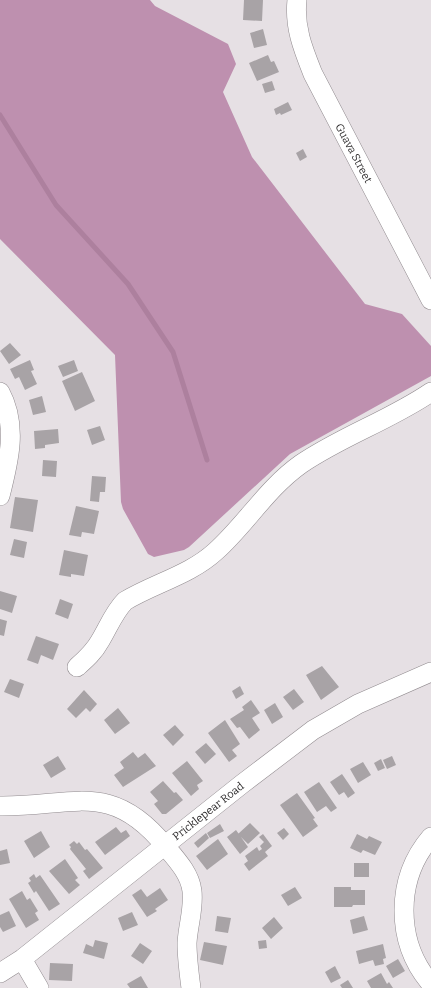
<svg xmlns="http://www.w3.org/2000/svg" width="431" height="988" font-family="Bitter,serif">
  <rect width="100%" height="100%" fill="#e6e0e4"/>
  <path fill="#be90af" d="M0 0H150L155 6 228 44 236 64 223 92 252 157 365 304 402 314 431 346V376L290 454 189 547 184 550 154 557 148 554 123 509 121 502 115 355 0 239Z"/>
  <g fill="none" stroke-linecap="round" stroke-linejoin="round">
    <path stroke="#ad809e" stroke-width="5" d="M0 115 56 205 128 284 173 352 207 460"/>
  </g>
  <path fill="#a8a3a6" d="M244 0H263L262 21 243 20Z
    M263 29 267 45 254 48 250 33Z
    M268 55 271 62 274 61 279 72 257 81 249 63Z
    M272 81 275 90 265 93 262 84Z
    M288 102 292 110 281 115 280 113 276 115 274 109Z
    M303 149 307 157 300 161 296 153Z
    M10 343 21 355 9 364 0 351Z
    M30 360 34 370 31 371 37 384 25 390 19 377 15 379 10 369Z
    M74 360 78 371 63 377 58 366Z
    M82 372 95 401 75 411 62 381Z
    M42 396 46 412 33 415 29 400Z
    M100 426 105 440 92 445 87 430Z
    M58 429 59 443 45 445V448L35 449 34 431Z
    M43 460 57 461 56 477 42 476Z
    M92 476 106 477 105 492H100L99 502 90 501Z
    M15 497 38 500 33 532 10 528Z
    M76 506 99 511 94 534 82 532 81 537 69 535Z
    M14 539 27 542 24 558 10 555Z
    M64 550 88 555 84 576 71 574V577L59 575Z
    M0 591 17 596 12 613 0 609Z
    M60 599 73 604 68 619 55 614Z
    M0 619 7 621 4 636 0 635Z
    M36 636 59 644 53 660 41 655 38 664 27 660Z
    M322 666 339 687 321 700 306 675Z
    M10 679 24 684 19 698 4 692Z
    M240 686 244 694 236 699 232 691Z
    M294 689 304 702 293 710 283 697Z
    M84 690 97 704 90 712 86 708 76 718 67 709Z
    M251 700 260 713 252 718 260 730 249 739 240 727 237 728 230 719 244 710 242 707Z
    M275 703 283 717 272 724 264 710Z
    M118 708 130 723 115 734 104 720Z
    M225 720 240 744 232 750 237 756 229 762 208 733Z
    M175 725 184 735 173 746 163 735Z
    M206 743 216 754 205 764 195 752Z
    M133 752 138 758 145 753 156 766 123 787 114 775 124 768 120 762Z
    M58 756 66 769 51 778 43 765Z
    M392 756 396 765 387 769 383 760Z
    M381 759 385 768 378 771 374 763Z
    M187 761 203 781 197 785 199 789 191 796 172 773Z
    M363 762 371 775 358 783 350 769Z
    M342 774 355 793 348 798 344 792 339 795 330 782Z
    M163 781 174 793 176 792 183 800 166 814H162L154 804 158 801 150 792Z
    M319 782 337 808 331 812 326 806 317 812 304 792Z
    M297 793 315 818 313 819 318 826 303 837 280 805Z
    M250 823 260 833 248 844 238 834Z
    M220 824 224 831 210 838 207 833Z
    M116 827 121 833 126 830 130 836 105 855 95 842Z
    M284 828 289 834 283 840 277 833Z
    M236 830 248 847 240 854 227 837Z
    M41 831 50 847 34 858 24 841Z
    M206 833 209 838 198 848 194 843Z
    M263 834 272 846 265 852 268 856 249 871 244 864 248 861 245 856 257 847 259 851 262 849 260 846 264 842 259 837Z
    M357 834 367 839 369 836 382 842 375 855 363 850 361 853 350 848Z
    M218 839 228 854 207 870 196 856Z
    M74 841 77 844 79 842 85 850 87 849 103 868 89 879 83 871 86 869 70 849 71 847 69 845Z
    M7 849 10 863 0 865V851Z
    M65 859 78 878 75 880 80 885 69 894 49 871Z
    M354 863H369V877H354Z
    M34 874 36 878 40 875 60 904 49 911 36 891 34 893 28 883 31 881 29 878Z
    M295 887 302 898 288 906 281 895Z
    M334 887H351V890H365V905H353L352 907H334Z
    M160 888 168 900 155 909 157 911 147 917 132 895 141 889 147 897Z
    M22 891 27 900 30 898 38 911 35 913 39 920 26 928 9 899Z
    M9 911 16 926 3 932 0 927V915Z
    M132 912 138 925 123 931 118 918Z
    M217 916 231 918 228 933 215 931Z
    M364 916 368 930 353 934 350 920Z
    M274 917 283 928 271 939 262 928Z
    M95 940 108 943 104 959 83 953 86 944 93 947Z
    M266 940 267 948 259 949 258 941Z
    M204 942 227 946 223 965 200 960Z
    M140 943 152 951 143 964 131 956Z
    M383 944 386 958 383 959 384 964 375 966 373 960 359 964 356 951Z
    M398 959 405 971 393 978 386 966Z
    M50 963 73 964 72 981 49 980Z
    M335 966 341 978 331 983 325 972Z
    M381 973 387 984 389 982 393 988H371L367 981Z
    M141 976 148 988H130L127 984Z
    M348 980 353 988H342L340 985Z"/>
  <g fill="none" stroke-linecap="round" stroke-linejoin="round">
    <g stroke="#918b8f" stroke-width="20">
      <path id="minor" d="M297 0C294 27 303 49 313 74L431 300
        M0 392C18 425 9 461 0 496
        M77 667C86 659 94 652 100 641 108 628 114 612 125 601 155 583 190 575 216 551 246 524 267 488 301 464 342 436 390 420 431 392
        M0 806C73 807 111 779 166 847 177 860 190 874 192 891 194 909 188 925 187 943 187 958 189 973 191 988
        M431 837C395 879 395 942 431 984
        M22 959 39 988
        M0 973 22 959 242 784 313 730 358 704 431 672"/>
    </g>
    <use href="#minor" stroke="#fff" stroke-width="19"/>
  </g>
  <g text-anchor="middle" stroke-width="4" stroke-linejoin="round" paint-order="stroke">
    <g font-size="11" fill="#2f2d2e" stroke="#fff">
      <text transform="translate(354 153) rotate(62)" y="4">Guava Street</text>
      <text transform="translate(208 811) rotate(-38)" y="4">Pricklepear Road</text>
    </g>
  </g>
</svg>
